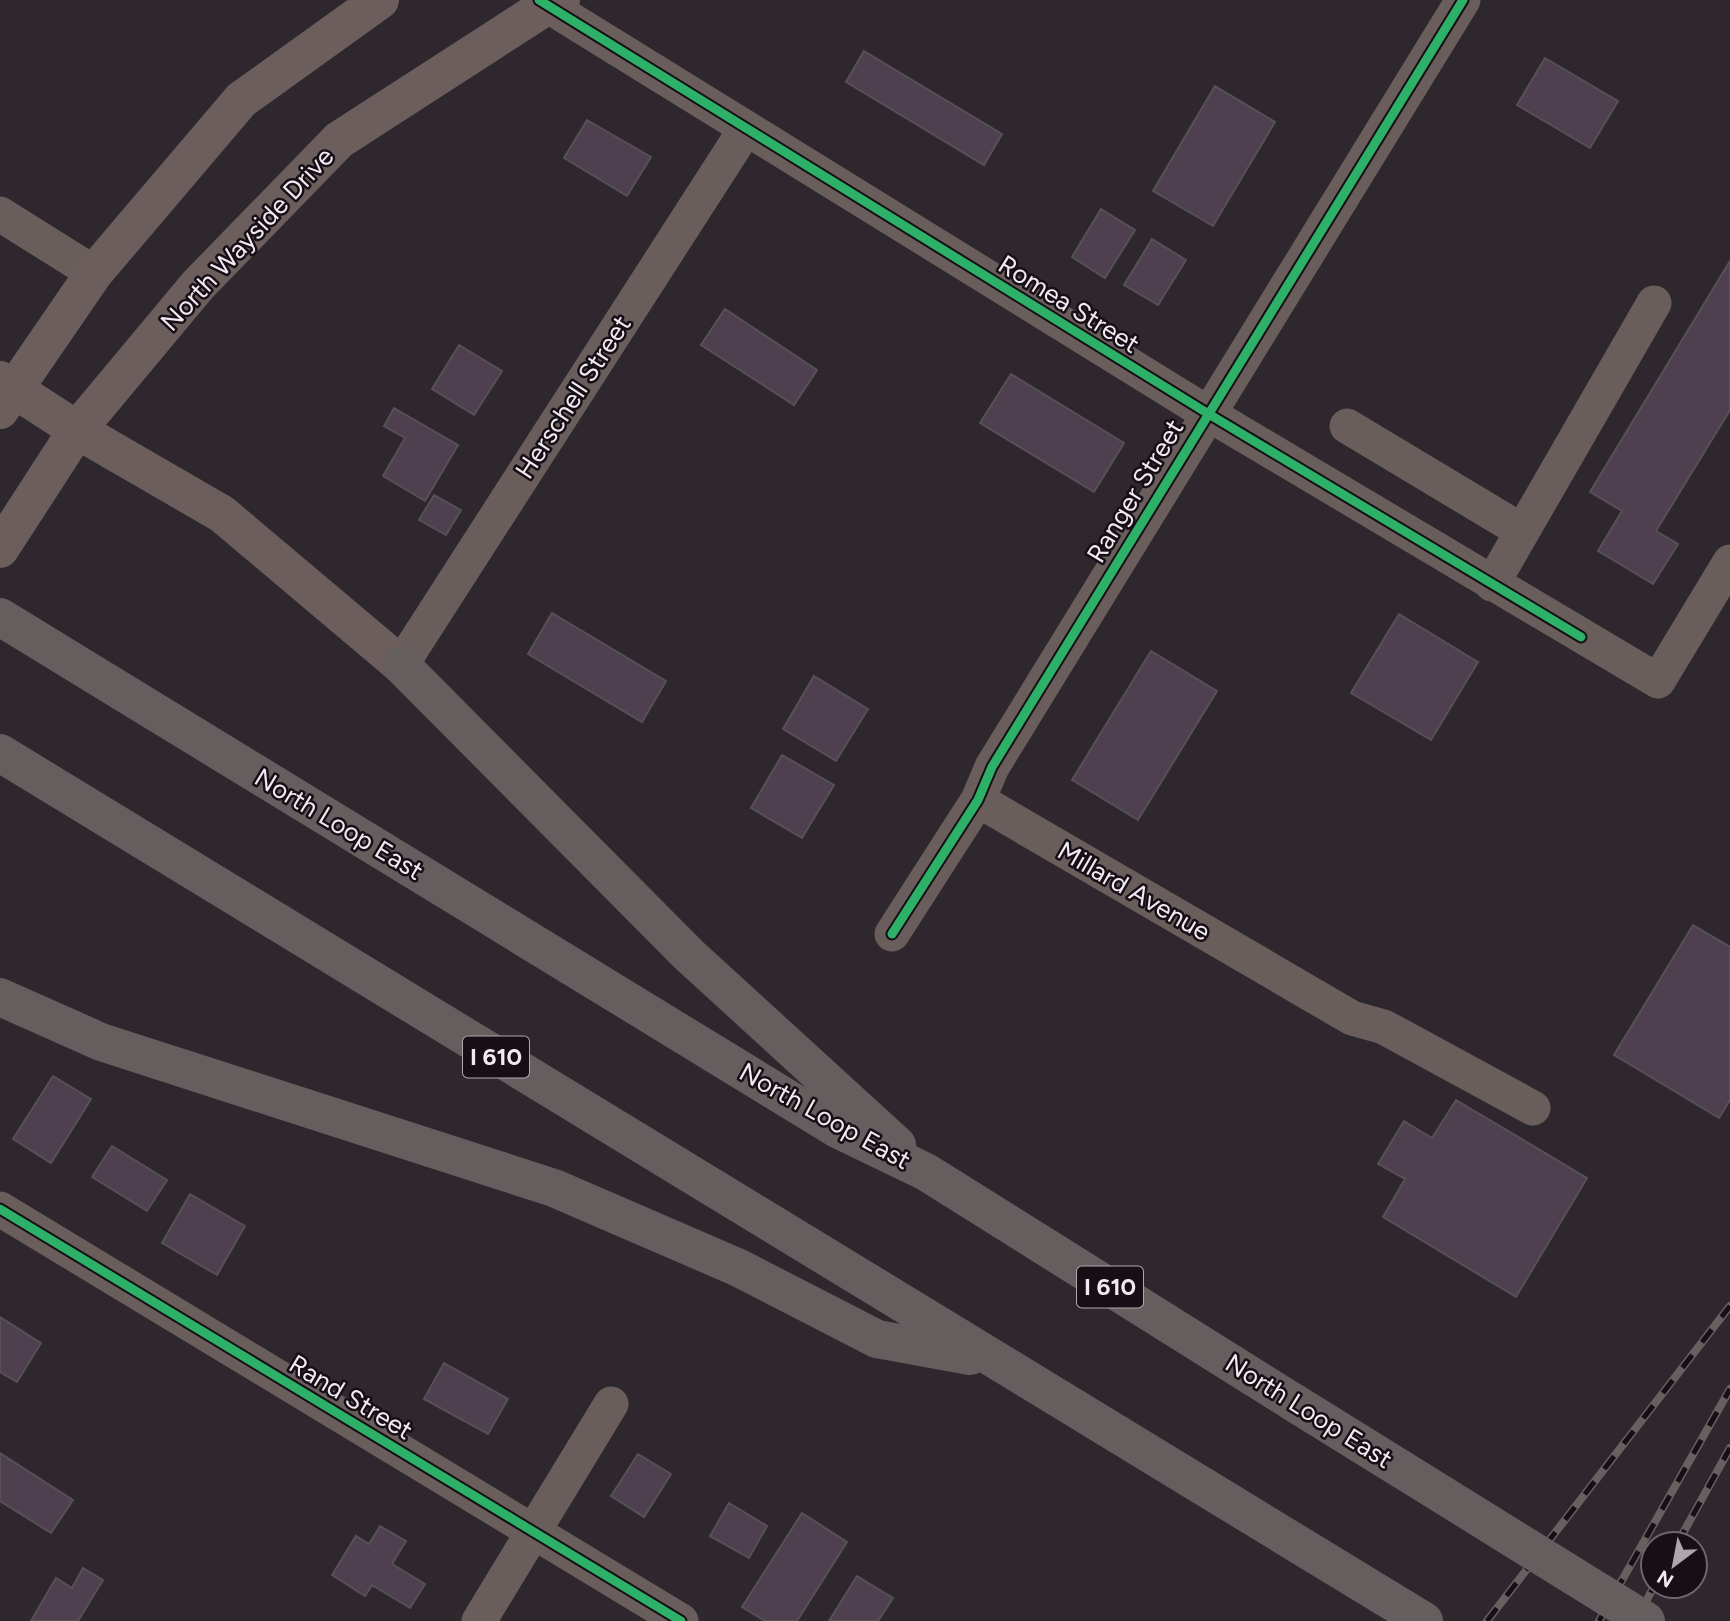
<svg xmlns="http://www.w3.org/2000/svg" width="1730" height="1621" font-family="Figtree,sans-serif">
  <rect width="100%" height="100%" fill="#2e282e"/>
  <path fill="#4f404f" stroke="#575157" stroke-width="2" d="M864 51 1002 134 984 165 846 82Z
    M1545 58 1618 101 1590 148 1517 105Z
    M1215 86 1275 122 1213 226 1153 191Z
    M587 120 651 157 627 196 564 158Z
    M1101 209 1135 230 1105 278 1072 257Z
    M1152 239 1186 260 1158 305 1124 285Z
    M1730 261V410L1656 531 1678 544 1653 584 1598 551 1622 511 1590 492Z
    M725 309 817 370 794 405 701 345Z
    M459 345 502 371 474 415 432 389Z
    M1011 374 1124 443 1094 492 980 423Z
    M394 408 458 445 425 501 383 476 405 438 384 426Z
    M434 495 461 510 446 535 419 520Z
    M552 613 666 681 642 722 528 654Z
    M1399 614 1478 662 1431 740 1351 693Z
    M1151 651 1217 691 1138 820 1072 780Z
    M814 676 868 709 836 761 783 729Z
    M782 755 834 785 802 838 751 808Z
    M1693 925 1730 947V1100L1719 1118 1614 1055Z
    M53 1076 91 1099 51 1163 13 1139Z
    M1456 1100 1587 1178 1516 1297 1383 1217 1405 1179 1378 1164 1404 1121 1432 1138Z
    M112 1146 167 1180 147 1211 92 1177Z
    M190 1194 245 1226 217 1275 162 1243Z
    M0 1317 41 1343 17 1382 0 1372Z
    M444 1363 508 1399 488 1434 424 1399Z
    M0 1453 73 1500 51 1533 0 1501Z
    M638 1454 671 1474 644 1517 611 1496Z
    M729 1503 767 1526 749 1558 710 1536Z
    M802 1513 847 1542 797 1621H765L742 1607Z
    M380 1526 406 1541 392 1564 425 1584 410 1608 372 1585 365 1596 332 1575 356 1536 369 1544Z
    M83 1568 103 1580 78 1621H31L56 1578 72 1588Z
    M857 1576 893 1598 878 1621H829Z"/>
  <g fill="none" stroke-linecap="round" stroke-linejoin="round">
    <path stroke="#6a5e5c" stroke-width="35" d="M539 0 1207 413 1658 681 1730 562
      M0 214 94 273
      M1347 426 1522 531
      M1492 584 1654 303
      M401 665 745 130
      M978 800 1352 1018 1384 1027 1533 1108
      M892 934 978 800 992 767 1463 0
      M0 1209 681 1621
      M479 1621 611 1404"/>
    <path stroke="#6b5e5d" stroke-width="38" d="M0 380 77 430 222 514 401 665
      M0 410 94 273 241 100 380 0
      M0 549 77 430 198 285 339 140 548 5 561 0"/>
    <path stroke="#655e5e" stroke-width="38" d="M0 617 839 1130 926 1172 1293 1402
      M401 665 689 955 897 1145
      M0 753 1424 1621
      M0 997 101 1042 554 1188 739 1268 877 1339 970 1356"/>
    <g stroke="#685f61" stroke-width="8">
      <path id="rail" d="M1677 1544 1730 1448
        M1487 1621 1730 1306
        M1599 1621 1730 1389
        M1636 1621 1654 1586"/>
    </g>
    <use href="#rail" stroke="#160f15" stroke-width="5" stroke-dasharray="16" stroke-linecap="butt"/>
    <path stroke="#655e5e" stroke-width="38" d="M1293 1402 1646 1621"/>
    <g stroke="#160f15" stroke-width="13">
      <path id="cycleway" d="M539 0 1207 413 1581 637
        M892 934 978 800 992 767 1463 0
        M0 1209 681 1621"/>
    </g>
    <use href="#cycleway" stroke="#2db169" stroke-width="9"/>
  </g>
  <g text-anchor="middle" stroke-width="5" stroke-linejoin="round" paint-order="stroke">
    <g fill="#160f15" stroke="#b1a8b0" stroke-width="2">
      <rect x="463" y="1036.5" width="66" height="41" rx="5"/>
      <rect x="1077" y="1266.5" width="66" height="41" rx="5"/>
    </g>
    <g font-size="24" font-weight="bold" fill="#f3e9f2">
      <text x="496" y="1065">I 610</text>
      <text x="1110" y="1295">I 610</text>
    </g>
    <g font-size="26" fill="#f3e9f2" stroke="#160f15">
      <text transform="translate(247 239) rotate(-47)" y="9">North Wayside Drive</text>
      <text transform="translate(1069 304) rotate(32)" y="9">Romea Street</text>
      <text transform="translate(573 397) rotate(-57)" y="9">Herschell Street</text>
      <text transform="translate(1135 491) rotate(-59)" y="9">Ranger Street</text>
      <text transform="translate(339 824) rotate(31)" y="9">North Loop East</text>
      <text transform="translate(1134 891) rotate(30)" y="9">Millard Avenue</text>
      <text transform="translate(825 1116) rotate(29)" y="9">North Loop East</text>
      <text transform="translate(351 1397) rotate(31)" y="9">Rand Street</text>
      <text transform="translate(1309 1411) rotate(32)" y="9">North Loop East</text>
    </g>
  </g>
  <g transform="translate(1674 1565) rotate(212)"><circle r="33" fill="#160f15" stroke="#6e666d" stroke-width="2"/>
  <path d="M0-5L12 26L0 18L-12 26Z" fill="#aea5ad"/>
  <text y="-10" font-size="19" font-weight="bold" text-anchor="middle" fill="#f3e9f2">N</text>
  </g>
</svg>
